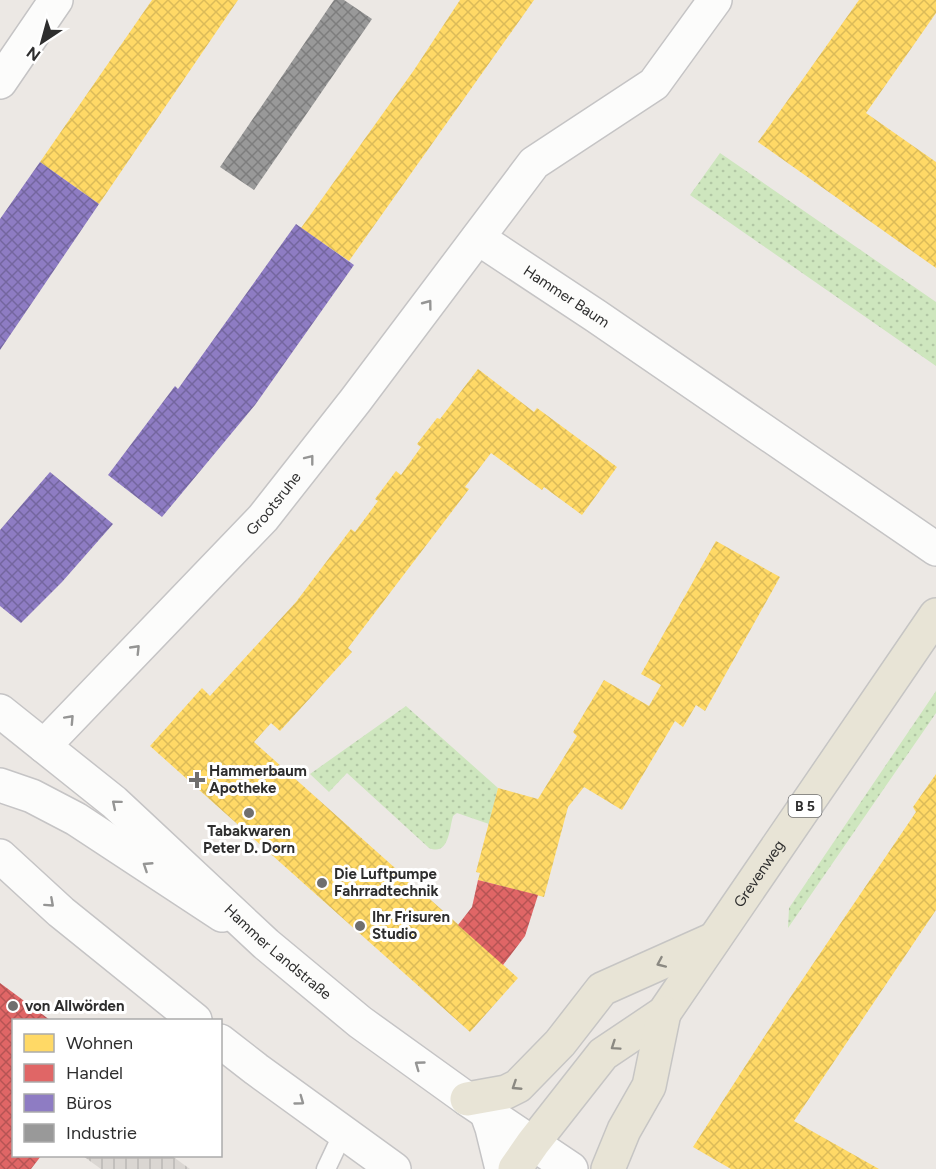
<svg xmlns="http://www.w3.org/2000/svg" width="936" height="1169" font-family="Figtree,sans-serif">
  <defs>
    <pattern id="grass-dots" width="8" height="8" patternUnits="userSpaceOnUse" patternTransform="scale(1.5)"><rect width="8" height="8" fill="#cee6be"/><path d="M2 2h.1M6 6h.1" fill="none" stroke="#b1c6a4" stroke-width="1.8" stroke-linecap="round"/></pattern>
    <pattern id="plaza-grid" width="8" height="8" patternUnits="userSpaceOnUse" patternTransform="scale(1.5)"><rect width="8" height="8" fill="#dad6d2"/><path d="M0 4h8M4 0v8" fill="none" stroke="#bbb8b5"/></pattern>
    <pattern id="homes-cross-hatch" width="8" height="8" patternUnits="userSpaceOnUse" patternTransform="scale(1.5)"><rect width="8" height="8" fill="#ffd966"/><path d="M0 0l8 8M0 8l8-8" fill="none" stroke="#dbbb59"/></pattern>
    <pattern id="shops-cross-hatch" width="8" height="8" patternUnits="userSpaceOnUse" patternTransform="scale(1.5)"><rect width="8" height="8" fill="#e06666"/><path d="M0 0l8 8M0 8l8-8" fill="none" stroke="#b65454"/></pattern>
    <pattern id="offices-cross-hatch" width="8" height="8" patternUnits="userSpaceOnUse" patternTransform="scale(1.5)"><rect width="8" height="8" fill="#8e7cc3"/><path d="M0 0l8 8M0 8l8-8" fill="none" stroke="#74669f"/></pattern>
    <pattern id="industry-cross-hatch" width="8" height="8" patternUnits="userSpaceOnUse" patternTransform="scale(1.5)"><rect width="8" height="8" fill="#999"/><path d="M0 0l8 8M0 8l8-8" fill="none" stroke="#7d7d7d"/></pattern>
  </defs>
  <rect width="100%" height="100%" fill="#ece8e4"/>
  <path fill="url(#grass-dots)" d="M720 153 936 302V366L690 195Z
    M936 691V713L788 928 789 908Z
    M406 706 498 788 489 824 457 813 453 816C449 830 449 856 429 848L347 773 329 792 310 774Z"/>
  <path fill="url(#plaza-grid)" d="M83 1156H172L190 1169H101Z"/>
  <path fill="url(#homes-cross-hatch)" d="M152 0H238L99 204 40 162Z
    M460 0H534L349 261 301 228 414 70Z
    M859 0H936V13L866 113 936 162V268L758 142Z
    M478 369 534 412 537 408 617 467 582 515 544 487 542 490 491 453 465 487 469 489 348 648 352 652 280 731 271 723 254 742 518 978 470 1032 150 746 202 688 210 696 296 602 351 529 355 532 378 501 375 499 396 471 401 475 421 447 417 444 437 418 440 419Z
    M716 541 780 577 705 711 696 705 683 727 675 721 622 810 584 787 568 807 544 897 478 880 480 873 476 872 498 788 538 799 577 736 573 732 604 680 649 706 661 685 641 674Z
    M936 774V910L794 1121 879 1169H731L693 1147 777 1017 916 812 913 807Z"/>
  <path fill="url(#shops-cross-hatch)" d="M478 880 538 895 525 936 503 965 458 925 472 907Z
    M0 983 50 1020H14V1156H41L31 1169H0Z"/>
  <path fill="url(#offices-cross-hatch)" d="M40 162 99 204 0 350V219Z
    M296 224 354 265 255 405 162 517 108 475 175 386 178 389Z
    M50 472 113 524 62 582 21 623 0 606V530Z"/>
  <path fill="url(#industry-cross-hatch)" d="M334 0H344L372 19 254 190 220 167Z"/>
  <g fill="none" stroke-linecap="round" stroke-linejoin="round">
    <g stroke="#c5c4c5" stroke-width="21">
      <path id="service" d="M326 1169 343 1133"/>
    </g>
    <g stroke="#c5c4c5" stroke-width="36">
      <g id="minor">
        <path d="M0 82 56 0"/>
        <path id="s1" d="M478 238 596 316 936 549"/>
        <path id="s2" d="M44 746 263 518 355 401 534 163 654 84 715 0"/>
      </g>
    </g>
    <g stroke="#c5c4c5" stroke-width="36">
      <path id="tertiary" d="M0 785 32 796 76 819 222 915"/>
    </g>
    <g stroke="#c5c4c5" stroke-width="36">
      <g id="secondary">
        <path id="s3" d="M0 711 114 802 266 944 360 1022 467 1099 571 1169"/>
        <path d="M0 856 61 912 195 1020"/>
        <path d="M220 1041 256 1069 394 1169"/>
        <path d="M486 1111 492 1128 502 1169"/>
      </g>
    </g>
    <g stroke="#c6c5c4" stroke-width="36">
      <g id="primary">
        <path d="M467 1099 506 1092 518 1086 560 1043 602 989 714 939"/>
        <path id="s4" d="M515 1169 533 1143 603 1054 664 1013 936 615"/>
        <path d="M608 1169 624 1130 649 1086 664 1013"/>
      </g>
    </g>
    <use href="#service" stroke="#fcfcfb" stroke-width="18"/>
    <use href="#minor" stroke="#fcfcfb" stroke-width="33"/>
    <use href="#tertiary" stroke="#fcfcfb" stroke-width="33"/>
    <use href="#secondary" stroke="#fcfcfb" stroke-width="33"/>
    <use href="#primary" stroke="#e8e4d6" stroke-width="33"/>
  </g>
  <defs><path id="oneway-chevron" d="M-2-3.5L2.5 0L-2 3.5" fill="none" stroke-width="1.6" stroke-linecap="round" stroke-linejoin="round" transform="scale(1.5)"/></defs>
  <g stroke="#959594">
    <use href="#oneway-chevron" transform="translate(428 304) rotate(-53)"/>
    <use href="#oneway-chevron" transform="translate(310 459) rotate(-52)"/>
    <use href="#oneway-chevron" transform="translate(136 649) rotate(-46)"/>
    <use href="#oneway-chevron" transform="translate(70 719) rotate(-47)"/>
    <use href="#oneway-chevron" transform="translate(116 804) rotate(-140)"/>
    <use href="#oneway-chevron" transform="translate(147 866) rotate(-147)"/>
    <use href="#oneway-chevron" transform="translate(50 903) rotate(42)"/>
    <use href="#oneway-chevron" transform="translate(419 1065) rotate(-144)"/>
    <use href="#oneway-chevron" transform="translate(300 1101) rotate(36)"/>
  </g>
  <g stroke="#8b8982">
    <use href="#oneway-chevron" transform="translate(661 963) rotate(156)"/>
    <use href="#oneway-chevron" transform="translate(615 1046) rotate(146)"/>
    <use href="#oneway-chevron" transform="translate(516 1086) rotate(147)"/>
  </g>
  <g fill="#706f6e" stroke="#fff" stroke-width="2">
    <path d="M194 771h6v6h6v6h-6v6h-6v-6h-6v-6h6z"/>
    <circle cx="249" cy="813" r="6"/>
    <circle cx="322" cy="883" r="6"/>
    <circle cx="360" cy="926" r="6"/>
    <circle cx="13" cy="1006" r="6"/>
  </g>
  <g text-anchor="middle" stroke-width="6" stroke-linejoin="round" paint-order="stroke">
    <rect fill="#fff" stroke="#6d6d6d" stroke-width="1.5" x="788.5" y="795" width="33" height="22" rx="4.5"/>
    <g font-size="14" font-weight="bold" fill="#2e2e2e">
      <text x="805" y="811">B 5</text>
    </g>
    <g font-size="15" fill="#2e2e2e" stroke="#fff">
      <text dy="5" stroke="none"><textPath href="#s1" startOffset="106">Hammer Baum</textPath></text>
      <text dy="5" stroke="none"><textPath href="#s2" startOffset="334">Grootsruhe</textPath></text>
      <text dy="5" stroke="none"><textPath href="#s4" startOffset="387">Grevenweg</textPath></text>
      <text dy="5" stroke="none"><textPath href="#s3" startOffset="368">Hammer Landstraße</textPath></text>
    </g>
    <g font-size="15" font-weight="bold" fill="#2e2e2e" stroke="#fff" text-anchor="start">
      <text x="209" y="776">Hammerbaum<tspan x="209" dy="17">Apotheke</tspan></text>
      <text x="249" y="836" text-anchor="middle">Tabakwaren<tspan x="249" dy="17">Peter D. Dorn</tspan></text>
      <text x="334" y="879">Die Luftpumpe<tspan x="334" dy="17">Fahrradtechnik</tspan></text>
      <text x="372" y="922">Ihr Frisuren<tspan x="372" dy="17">Studio</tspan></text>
      <text x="25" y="1011">von Allwörden</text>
    </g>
  </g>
  <rect x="12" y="1019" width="210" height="138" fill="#ffffff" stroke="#ababab" stroke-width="1.5"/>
  <rect x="24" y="1034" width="30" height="18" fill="#ffd966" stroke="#ababab" stroke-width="1.5"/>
  <text x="66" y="1049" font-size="18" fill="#2e2e2e">Wohnen</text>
  <rect x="24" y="1064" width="30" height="18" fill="#e06666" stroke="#ababab" stroke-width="1.5"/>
  <text x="66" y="1079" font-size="18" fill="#2e2e2e">Handel</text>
  <rect x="24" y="1094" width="30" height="18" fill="#8e7cc3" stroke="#ababab" stroke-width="1.5"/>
  <text x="66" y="1109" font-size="18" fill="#2e2e2e">Büros</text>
  <rect x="24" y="1124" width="30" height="18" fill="#999999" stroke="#ababab" stroke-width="1.5"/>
  <text x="66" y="1139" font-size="18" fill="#2e2e2e">Industrie</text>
  <g transform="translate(42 42) rotate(216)" stroke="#ffffff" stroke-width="4.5" paint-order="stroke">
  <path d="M0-4.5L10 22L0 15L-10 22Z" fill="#2e2e2e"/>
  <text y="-9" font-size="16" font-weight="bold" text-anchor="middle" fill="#2e2e2e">N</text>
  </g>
</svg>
